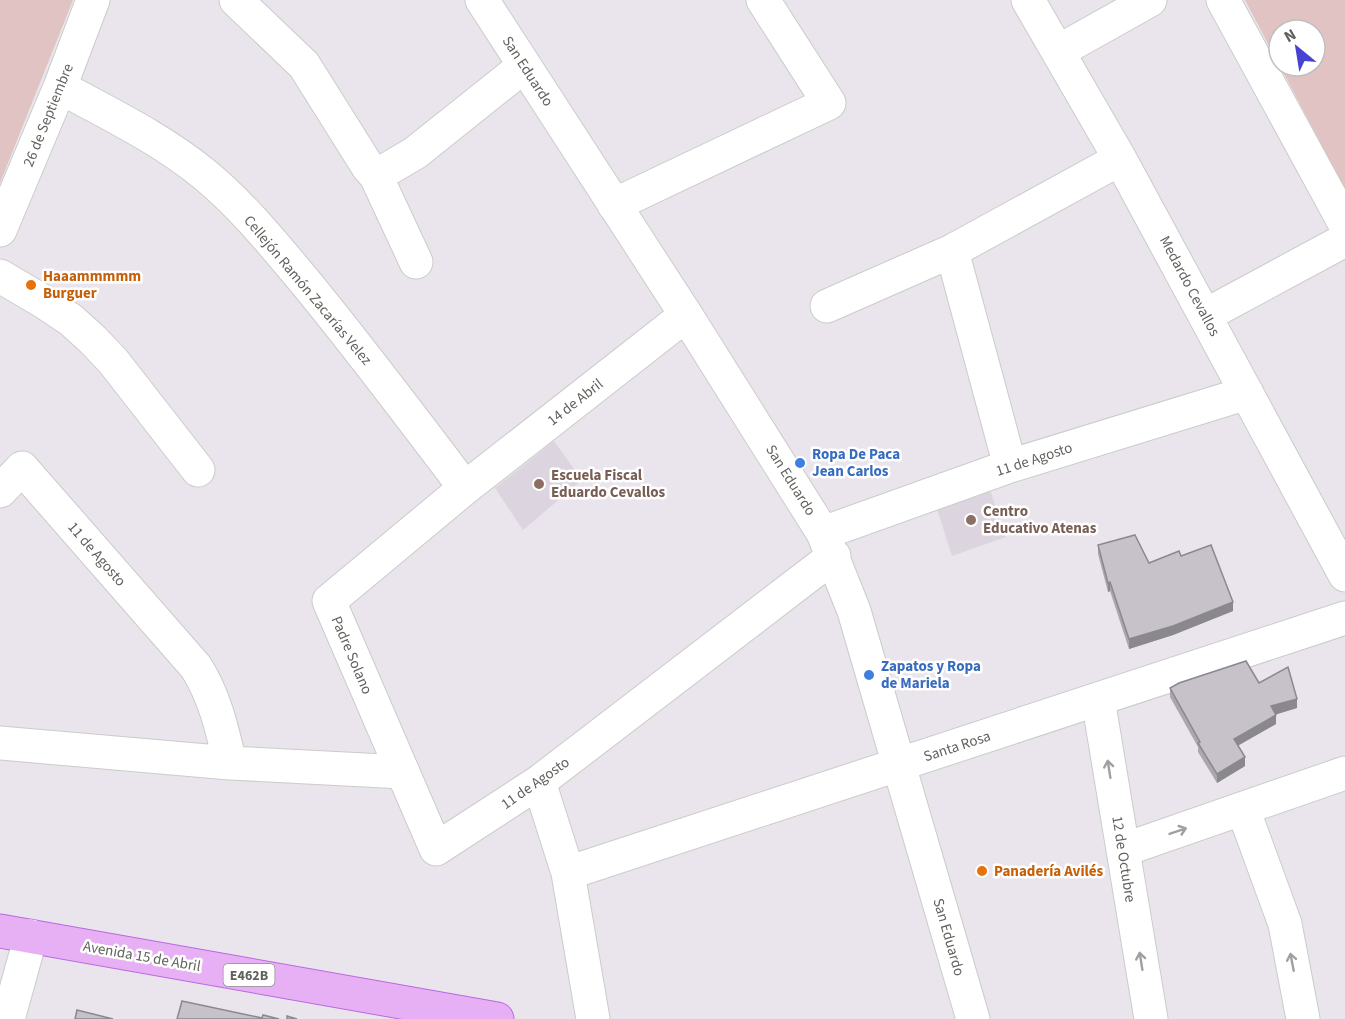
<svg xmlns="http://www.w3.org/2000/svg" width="1345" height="1019" font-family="'Source Sans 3',sans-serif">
  <rect width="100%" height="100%" fill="#eae4ed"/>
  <path fill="#dcd5df" d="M554 441 582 480 523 530 495 488Z
    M988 484 1006 537 952 556 935 503Z"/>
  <path fill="#e1c3c4" d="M0 0H73L0 183Z
    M1245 0H1345V190L1280 66H1315V30H1279V65Z"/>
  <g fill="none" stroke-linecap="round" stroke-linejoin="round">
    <g stroke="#c9cdc7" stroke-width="35">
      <path id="minor" d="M236 0 304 65 368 167 376 176 416 262
        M482 0 686 315 823 533 854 611 973 1019
        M1028 0 1120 159 1345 575
        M1223 0 1345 224
        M1059 51 1150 0
        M60 87C109 114 160 138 204 174 242 205 275 246 306 283 361 350 413 419 465 488
        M376 176 415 153 524 66
        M614 205 829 103 763 0
        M0 230 60 87 93 0
        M952 251 1010 466
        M0 276 44 302 71 320 93 340 113 361 198 470
        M827 306 952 251 1120 159
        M686 315 465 488 329 601 436 849 539 782 834 556
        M1206 315 1345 240
        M0 491 22 468 196 667C215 697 222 729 230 763
        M823 533 1010 466 1247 393
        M1098 699 1151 1019
        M0 743 230 763 403 772
        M539 782 568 873 593 1019
        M1243 809 1285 924 1303 1019
        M1123 850 1345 773
        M568 873 1345 618
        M8 1019 31 936"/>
    </g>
    <g stroke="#ba69e0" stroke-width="35">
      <path id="major" d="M0 931 497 1019"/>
    </g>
    <use href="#minor" stroke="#fff" stroke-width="33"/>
    <use href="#major" stroke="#e7b0f5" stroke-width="33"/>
  </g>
  <path fill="#aba7ae" d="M1098 545 1149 563 1181 556 1233 611 1173 635 1129 649 1110 591 1108 592 1098 554Z
    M1259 683 1297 708 1276 714V724L1238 745 1245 766 1217 783 1198 752V747L1170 697V688Z"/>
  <path fill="#8b888d" d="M1110 582V591L1108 592V583Z
    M1233 602V611L1173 635 1129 649V639Z
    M1297 699V708L1271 716V706Z
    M1276 715V724L1234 748V739Z
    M1245 757V766L1217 783V774Z"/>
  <path fill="#c7c2ca" stroke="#8b888d" stroke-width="1.5" d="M1135 535 1149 563 1179 551 1181 556 1211 545 1233 602 1173 626 1129 639 1110 582 1108 583 1098 545Z
    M1246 661 1259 683 1288 667 1297 699 1271 706 1276 715 1234 739 1245 757 1217 774 1198 743 1200 742 1170 688 1179 683Z
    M182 1001 262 1018 263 1015 279 1019H177Z
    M77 1010 113 1019H75Z
    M287 1016 297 1019H287Z"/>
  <defs><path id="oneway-shaft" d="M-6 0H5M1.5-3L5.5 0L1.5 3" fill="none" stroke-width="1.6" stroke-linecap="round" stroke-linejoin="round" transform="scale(1.5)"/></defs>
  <g stroke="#9fa19d">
    <use href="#oneway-shaft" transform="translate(1109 769) rotate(-99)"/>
    <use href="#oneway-shaft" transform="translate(1178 831) rotate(-19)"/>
    <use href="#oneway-shaft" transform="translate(1141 961) rotate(-99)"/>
    <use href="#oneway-shaft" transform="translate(1292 962) rotate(-101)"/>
  </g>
  <g fill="#e8710a" stroke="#fff" stroke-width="2">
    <circle cx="31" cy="285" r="6"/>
    <circle cx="982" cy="871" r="6"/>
  </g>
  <g fill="#3f7fe0" stroke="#fff" stroke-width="2">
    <circle cx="800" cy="463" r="6"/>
    <circle cx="869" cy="675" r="6"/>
  </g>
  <g fill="#8d6e63" stroke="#fff" stroke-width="2">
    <circle cx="539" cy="484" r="6"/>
    <circle cx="971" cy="520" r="6"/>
  </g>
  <g text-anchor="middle" stroke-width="5" stroke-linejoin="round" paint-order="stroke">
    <rect fill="#fff" stroke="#8f928d" stroke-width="1.5" x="223.5" y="964" width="51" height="22" rx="4.5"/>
    <g font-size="14" font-weight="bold" fill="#5f635c">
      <text x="249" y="980">E462B</text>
    </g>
    <g font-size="15" fill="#5f635c" stroke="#fff">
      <text transform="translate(528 71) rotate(57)" y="5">San Eduardo</text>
      <text transform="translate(48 115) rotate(-68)" y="5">26 de Septiembre</text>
      <text transform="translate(1190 286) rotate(62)" y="5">Medardo Cevallos</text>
      <text transform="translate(308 290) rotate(50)" y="5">Cellejón Ramón Zacarías Velez</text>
      <text transform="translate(575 402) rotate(-38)" y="5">14 de Abril</text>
      <text transform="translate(1034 459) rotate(-18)" y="5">11 de Agosto</text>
      <text transform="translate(791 480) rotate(58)" y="5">San Eduardo</text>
      <text transform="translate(97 554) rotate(49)" y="5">11 de Agosto</text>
      <text transform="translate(352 655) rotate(67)" y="5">Padre Solano</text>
      <text transform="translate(957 746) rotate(-18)" y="5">Santa Rosa</text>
      <text transform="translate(535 783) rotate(-35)" y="5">11 de Agosto</text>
      <text transform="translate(1124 859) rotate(81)" y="5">12 de Octubre</text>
      <text transform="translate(949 937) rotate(74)" y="5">San Eduardo</text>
      <text transform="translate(142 956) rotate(10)" y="5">Avenida 15 de Abril</text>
    </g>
    <g font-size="15" font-weight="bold" fill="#c56008" stroke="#fff" text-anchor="start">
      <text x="43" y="281">Haaammmmm<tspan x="43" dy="17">Burguer</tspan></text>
      <text x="994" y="876">Panadería Avilés</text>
    </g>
    <g font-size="15" font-weight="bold" fill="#366cbe" stroke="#fff" text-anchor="start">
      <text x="812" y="459">Ropa De Paca<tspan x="812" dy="17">Jean Carlos</tspan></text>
      <text x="881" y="671">Zapatos y Ropa<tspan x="881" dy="17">de Mariela</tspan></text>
    </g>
    <g font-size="15" font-weight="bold" fill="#785e54" stroke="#fff" text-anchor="start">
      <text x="551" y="480">Escuela Fiscal<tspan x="551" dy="17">Eduardo Cevallos</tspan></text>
      <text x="983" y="516">Centro<tspan x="983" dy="17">Educativo Atenas</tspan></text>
    </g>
  </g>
  <g transform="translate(1297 48) rotate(330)"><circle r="28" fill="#ffffff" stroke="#bfc1be" stroke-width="1.5"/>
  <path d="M0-4.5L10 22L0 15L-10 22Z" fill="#4842d4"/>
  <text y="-9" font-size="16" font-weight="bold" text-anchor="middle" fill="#5f635c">N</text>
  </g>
</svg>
